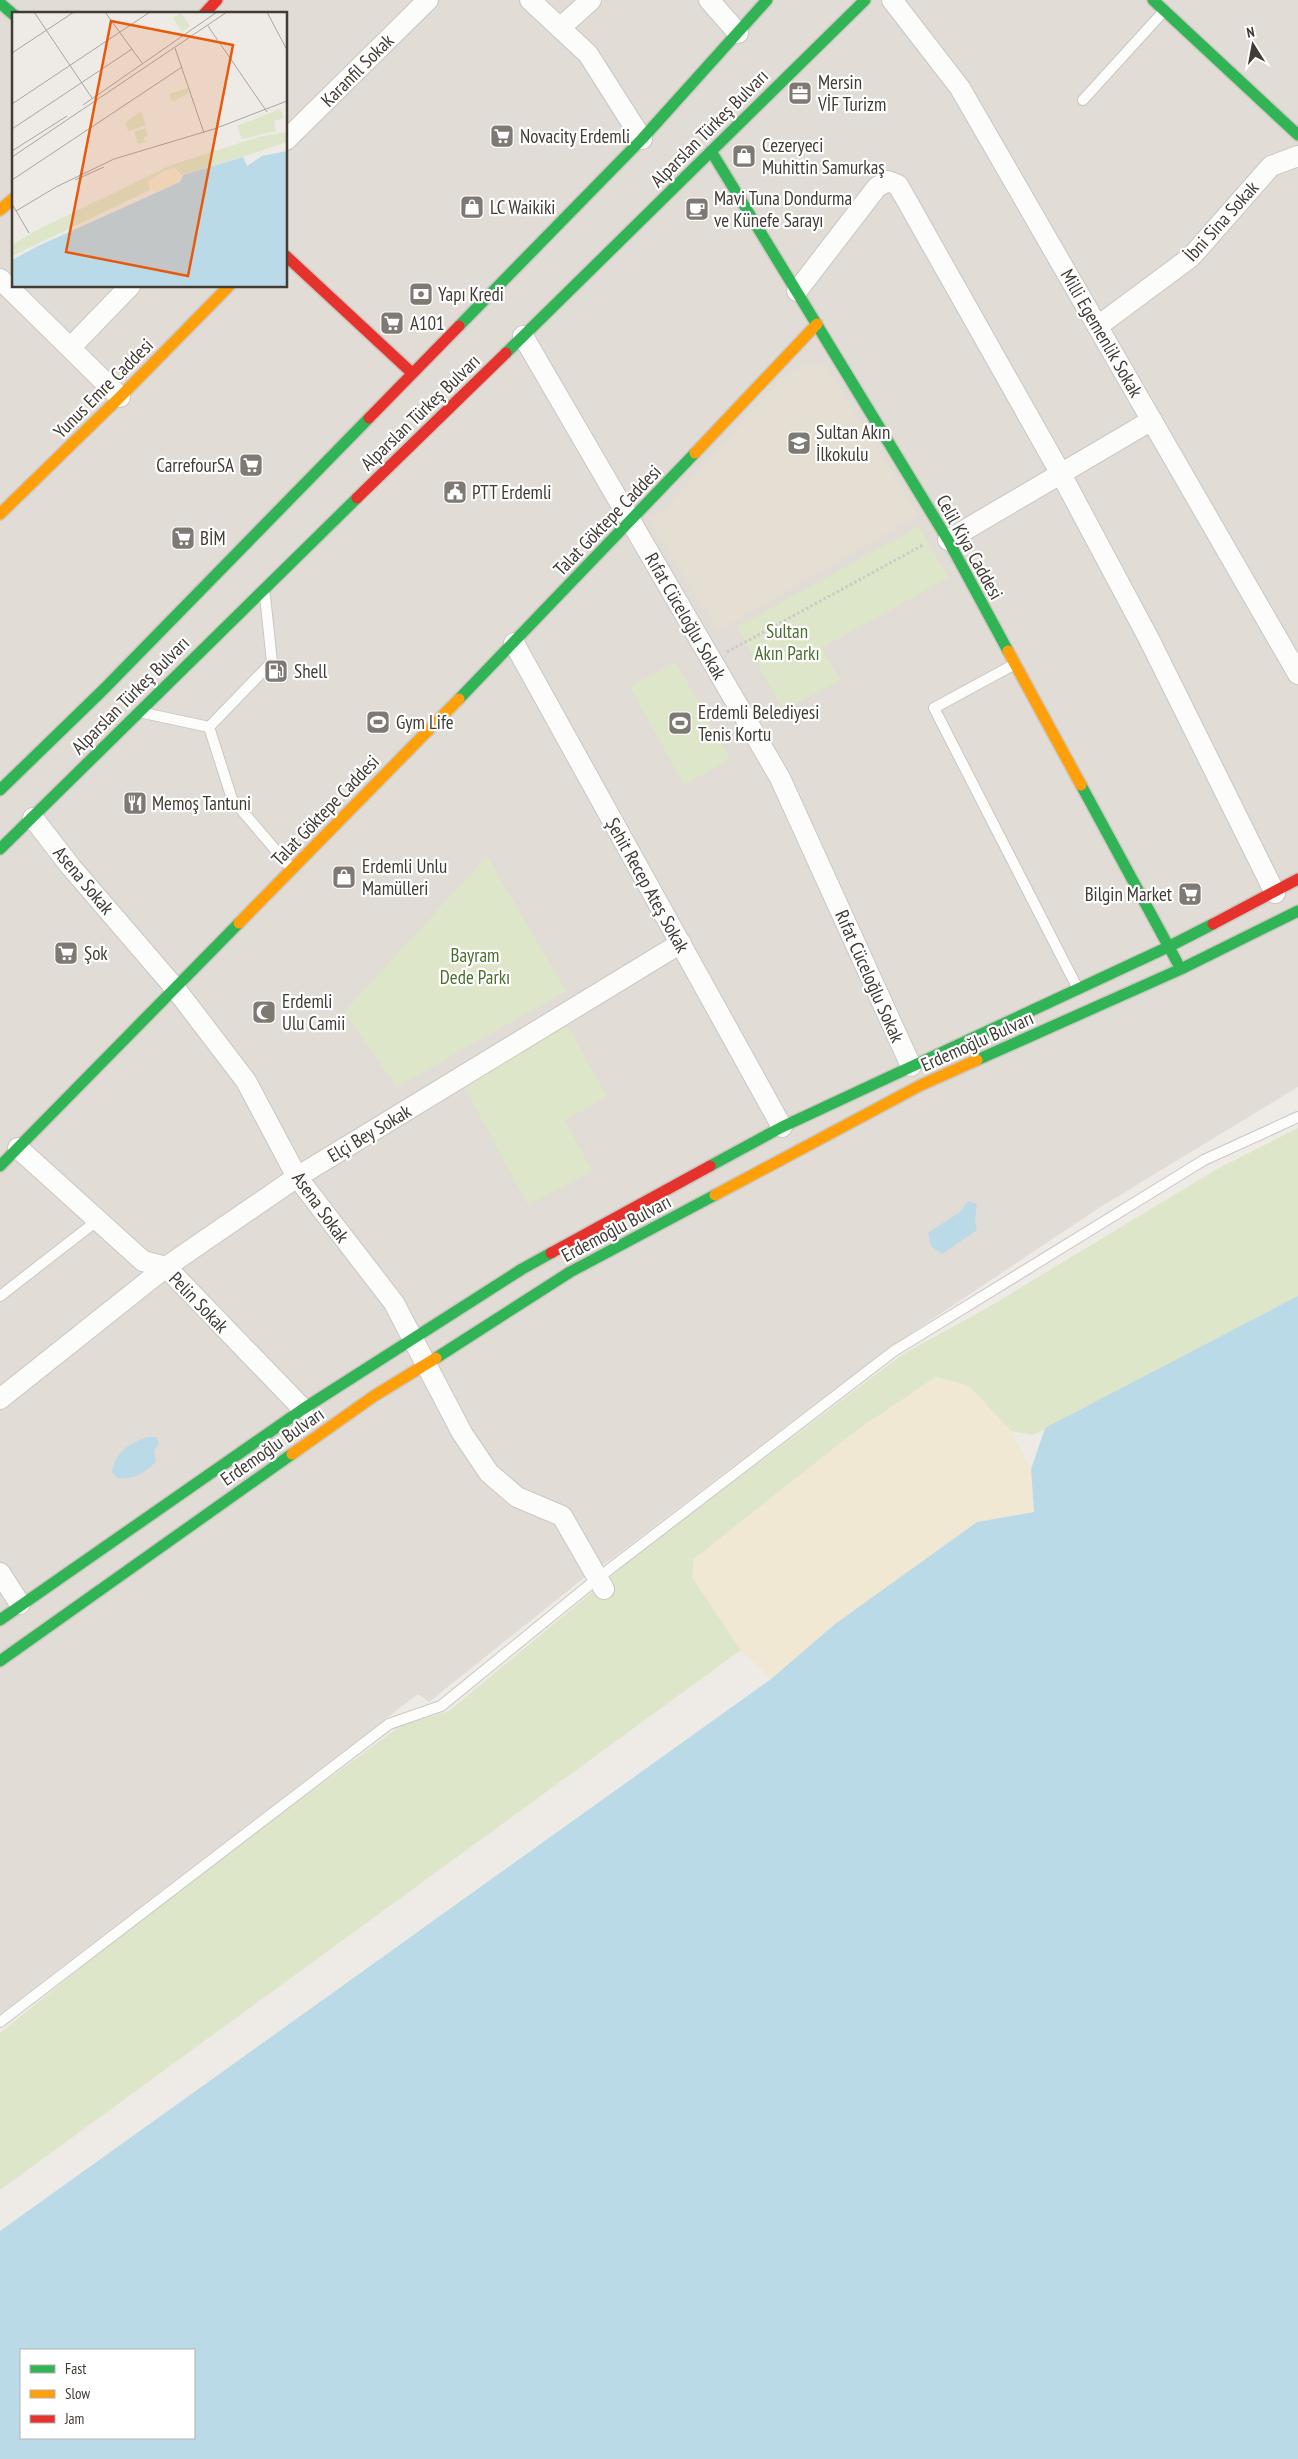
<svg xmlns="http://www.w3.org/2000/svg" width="1298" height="2459" font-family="'PT Sans Narrow',sans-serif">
  <rect width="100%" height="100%" fill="#eeebe7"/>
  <path fill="#e1dcd5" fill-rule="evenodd" d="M0 0H1298V1087L1102 1206 883 1352 614 1557 590 1573 429 1702 418 1694 0 2014ZM14 14H286V286H14Z"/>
  <path fill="#e4ded3" d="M806 363 826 366 919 515 718 631 648 519 665 509 781 378Z"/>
  <path fill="#dde6c9" d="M919 526 948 578 822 648 840 680 784 711 737 627Z
    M676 662 730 759 684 785 630 687Z
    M487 856 566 991 397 1087 344 1012Z
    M568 1026 607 1097 565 1120 592 1171 528 1205 462 1083Z
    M1298 1128V1296L1033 1435 1011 1431 969 1386 936 1377 857 1430 694 1559 692 1577 741 1650 0 2190V2033L166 1899 400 1726 449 1711 639 1553 903 1354 982 1311 1217 1169Z"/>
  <path fill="#f1e8d3" d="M936 1377 969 1386 1011 1431 1031 1469 1034 1512 977 1522 835 1624 771 1679 741 1650 692 1577 694 1559 857 1430Z"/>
  <path fill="#bbdae8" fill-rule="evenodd" d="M968 1201 977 1204 975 1219 977 1230 942 1254 931 1246 928 1233 960 1212Z
    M1298 1296V2459H0V2231L771 1679 835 1624 977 1522 1034 1512 1031 1469 1045 1428ZM194 2350V2438H21V2350Z
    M147 1437H156L159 1443 154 1451 156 1462C144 1473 134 1480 117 1478L112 1472C115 1452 130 1443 147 1437Z"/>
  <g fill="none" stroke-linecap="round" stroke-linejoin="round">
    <g stroke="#cac7c3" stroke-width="12">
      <path id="lane" d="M1083 100 1164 11
        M1015 664 934 708 1077 987
        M144 713 209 727 272 662 265 596
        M209 727 232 799 291 868
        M0 1296 98 1220
        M0 2022 389 1724 441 1706 598 1578 894 1351 1204 1160 1298 1117"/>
    </g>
    <g stroke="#cac7c3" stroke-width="22">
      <path id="street" d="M530 0 588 54 642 139
        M709 0 738 33
        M892 0 960 88 1298 674
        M560 28 591 0
        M286 140 428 0
        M0 279 120 397
        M797 291 877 187 888 181 898 185 1061 474 1149 639 1275 893
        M1098 326 1191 257 1271 166 1298 156
        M523 336 780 778 911 1066
        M70 348 130 286
        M948 540 1152 420
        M514 643 782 1127
        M33 818 71 867 175 988 246 1081 297 1177 394 1303 462 1433 489 1473 517 1497 562 1516 604 1589
        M18 1148 143 1261 166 1267 303 1409
        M0 1399 166 1267 297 1177 681 943
        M0 1573 20 1604"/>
    </g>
    <g stroke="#ccc7bf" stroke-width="14">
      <path id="fast" d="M1153 0 1298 135
        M0 3 14 15
        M711 151 948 540 1008 651
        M459 326 642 139 767 0
        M506 353 865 0
        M459 699 695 453
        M1081 785 1177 962
        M0 790 103 690 369 418
        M0 849 357 498
        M977 1060 1181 969 1298 911
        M0 1166 239 923
        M710 1166 782 1127 1168 947 1213 924
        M436 1358 570 1272 715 1195
        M0 1620 303 1409 522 1269 551 1253
        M0 1661 292 1454"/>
    </g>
    <g stroke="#ccc7bf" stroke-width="14">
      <path id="slow" d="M0 210 14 198
        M695 453 817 324
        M0 514 120 397 229 286
        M1008 651 1081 785
        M239 923 459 699
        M715 1195 921 1085 977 1060
        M292 1454 374 1396 436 1358"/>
    </g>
    <g stroke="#ccc7bf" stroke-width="14">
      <path id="jam" d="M204 14 217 0
        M286 256 412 373
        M369 418 459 326
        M357 498 506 353
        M1213 924 1298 879
        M551 1253 710 1166"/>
    </g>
    <path stroke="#cccac6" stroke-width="3" stroke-dasharray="2.5 2.5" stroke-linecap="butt" d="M727 652 923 545"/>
    <use href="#lane" stroke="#fcfcfb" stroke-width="10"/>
    <use href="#street" stroke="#fcfcfb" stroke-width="20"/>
    <use href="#fast" stroke="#30b455" stroke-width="11"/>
    <use href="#slow" stroke="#ff9f0a" stroke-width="11"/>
    <use href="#jam" stroke="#e5322d" stroke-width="11"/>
  </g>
  <defs>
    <g id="office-square" transform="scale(1.25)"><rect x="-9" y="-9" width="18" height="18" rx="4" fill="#7e7973" stroke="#fff"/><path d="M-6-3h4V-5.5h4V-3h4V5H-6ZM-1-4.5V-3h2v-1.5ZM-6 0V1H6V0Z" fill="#fff"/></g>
    <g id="supermarket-square" transform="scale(1.25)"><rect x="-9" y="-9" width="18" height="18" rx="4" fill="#7e7973" stroke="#fff"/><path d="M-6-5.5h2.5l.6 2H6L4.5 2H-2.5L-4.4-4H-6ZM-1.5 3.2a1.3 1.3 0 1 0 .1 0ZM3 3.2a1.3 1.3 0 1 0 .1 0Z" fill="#fff"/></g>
    <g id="shop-square" transform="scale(1.25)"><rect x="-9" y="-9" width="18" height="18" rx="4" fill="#7e7973" stroke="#fff"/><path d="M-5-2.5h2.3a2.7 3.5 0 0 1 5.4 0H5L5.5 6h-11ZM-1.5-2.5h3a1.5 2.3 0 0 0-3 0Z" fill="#fff"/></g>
    <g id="cafe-square" transform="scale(1.25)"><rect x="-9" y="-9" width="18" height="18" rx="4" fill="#7e7973" stroke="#fff"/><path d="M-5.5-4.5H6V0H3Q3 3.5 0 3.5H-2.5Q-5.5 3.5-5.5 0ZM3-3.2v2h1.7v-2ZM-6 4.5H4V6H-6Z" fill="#fff"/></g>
    <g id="bank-square" transform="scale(1.25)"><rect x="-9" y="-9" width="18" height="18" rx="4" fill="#7e7973" stroke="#fff"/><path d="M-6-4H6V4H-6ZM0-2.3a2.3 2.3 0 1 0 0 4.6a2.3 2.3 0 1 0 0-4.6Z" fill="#fff"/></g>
    <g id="school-square" transform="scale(1.25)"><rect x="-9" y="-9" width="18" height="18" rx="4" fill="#7e7973" stroke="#fff"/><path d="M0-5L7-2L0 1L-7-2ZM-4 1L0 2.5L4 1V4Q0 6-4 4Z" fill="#fff"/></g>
    <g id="civic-square" transform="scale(1.25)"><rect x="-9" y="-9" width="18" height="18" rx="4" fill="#7e7973" stroke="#fff"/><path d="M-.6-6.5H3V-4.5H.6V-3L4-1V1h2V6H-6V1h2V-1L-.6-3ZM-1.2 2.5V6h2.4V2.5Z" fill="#fff"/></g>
    <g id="fuel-square" transform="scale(1.25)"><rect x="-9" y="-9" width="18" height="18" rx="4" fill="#7e7973" stroke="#fff"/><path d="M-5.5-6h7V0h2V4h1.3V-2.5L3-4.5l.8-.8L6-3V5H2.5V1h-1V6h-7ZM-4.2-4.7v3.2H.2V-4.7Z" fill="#fff"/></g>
    <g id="stadium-square" transform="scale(1.25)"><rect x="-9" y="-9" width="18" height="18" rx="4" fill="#7e7973" stroke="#fff"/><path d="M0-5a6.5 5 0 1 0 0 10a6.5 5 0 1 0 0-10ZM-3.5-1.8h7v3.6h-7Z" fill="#fff"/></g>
    <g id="restaurant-square" transform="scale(1.25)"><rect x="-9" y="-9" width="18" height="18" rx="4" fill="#7e7973" stroke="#fff"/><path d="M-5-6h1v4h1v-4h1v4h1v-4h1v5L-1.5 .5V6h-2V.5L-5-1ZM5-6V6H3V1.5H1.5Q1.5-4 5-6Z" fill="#fff"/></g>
    <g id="mosque-square" transform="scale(1.25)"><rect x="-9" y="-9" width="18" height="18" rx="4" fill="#7e7973" stroke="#fff"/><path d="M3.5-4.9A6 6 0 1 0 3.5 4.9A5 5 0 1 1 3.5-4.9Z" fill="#fff"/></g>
  </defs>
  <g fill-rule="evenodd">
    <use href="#office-square" x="800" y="93"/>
    <use href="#supermarket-square" x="502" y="136"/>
    <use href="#shop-square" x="744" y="156"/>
    <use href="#shop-square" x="472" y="207"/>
    <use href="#cafe-square" x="697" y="209"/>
    <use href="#bank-square" x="421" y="294"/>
    <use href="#supermarket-square" x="392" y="323"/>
    <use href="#school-square" x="799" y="443"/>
    <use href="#supermarket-square" x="251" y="465"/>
    <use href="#civic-square" x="455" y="492"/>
    <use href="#supermarket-square" x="183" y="538"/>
    <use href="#fuel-square" x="276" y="671"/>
    <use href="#stadium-square" x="378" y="722"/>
    <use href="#stadium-square" x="680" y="723"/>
    <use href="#restaurant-square" x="135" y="803"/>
    <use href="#shop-square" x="344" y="877"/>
    <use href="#supermarket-square" x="1190" y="894"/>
    <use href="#supermarket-square" x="66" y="953"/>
    <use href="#mosque-square" x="264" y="1012"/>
  </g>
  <g text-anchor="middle" stroke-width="4.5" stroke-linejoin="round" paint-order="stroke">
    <g font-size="19" fill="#423c35" stroke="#fff">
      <text transform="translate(357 70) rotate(-45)" y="7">Karanfil Sokak</text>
      <text transform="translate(709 128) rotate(-45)" y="7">Alparslan Türkeş Bulvarı</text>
      <text transform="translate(1221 221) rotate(-48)" y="7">İbni Sina Sokak</text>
      <text transform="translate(1102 333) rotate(60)" y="7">Milli Egemenlik Sokak</text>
      <text transform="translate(103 388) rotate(-45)" y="7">Yunus Emre Caddesi</text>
      <text transform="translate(420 412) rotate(-44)" y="7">Alparslan Türkeş Bulvarı</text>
      <text transform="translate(607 520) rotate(-46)" y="7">Talat Göktepe Caddesi</text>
      <text transform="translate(970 547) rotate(61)" y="7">Celil Kiya Caddesi</text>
      <text transform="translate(686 616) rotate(60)" y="7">Rıfat Cüceloğlu Sokak</text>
      <text transform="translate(130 695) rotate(-45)" y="7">Alparslan Türkeş Bulvarı</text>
      <text transform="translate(325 810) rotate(-46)" y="7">Talat Göktepe Caddesi</text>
      <text transform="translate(84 880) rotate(50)" y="7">Asena Sokak</text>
      <text transform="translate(648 885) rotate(61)" y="7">Şehit Recep Ateş Sokak</text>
      <text transform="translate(870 976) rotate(66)" y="7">Rıfat Cüceloğlu Sokak</text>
      <text transform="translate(977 1041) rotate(-24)" y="7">Erdemoğlu Bulvarı</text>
      <text transform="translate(369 1133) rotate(-31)" y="7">Elçi Bey Sokak</text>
      <text transform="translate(321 1207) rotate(54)" y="7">Asena Sokak</text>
      <text transform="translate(616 1228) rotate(-28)" y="7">Erdemoğlu Bulvarı</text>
      <text transform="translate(199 1302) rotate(46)" y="7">Pelin Sokak</text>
      <text transform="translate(272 1446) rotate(-35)" y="7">Erdemoğlu Bulvarı</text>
    </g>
    <g font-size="19" fill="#423c35" stroke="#fff" text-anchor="start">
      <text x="818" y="89">Mersin<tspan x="818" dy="22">VİF Turizm</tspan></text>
      <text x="520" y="143">Novacity Erdemli</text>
      <text x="762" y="152">Cezeryeci<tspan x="762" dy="22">Muhittin Samurkaş</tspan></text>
      <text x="714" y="205">Mavi Tuna Dondurma<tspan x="714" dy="22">ve Künefe Sarayı</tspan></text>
      <text x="490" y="214">LC Waikiki</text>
      <text x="438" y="301">Yapı Kredi</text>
      <text x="410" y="330">A101</text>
      <text x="816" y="439">Sultan Akın<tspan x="816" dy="22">İlkokulu</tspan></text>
      <text x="234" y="472" text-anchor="end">CarrefourSA</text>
      <text x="472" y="499">PTT Erdemli</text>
      <text x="200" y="545">BİM</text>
      <text x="294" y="678">Shell</text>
      <text x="698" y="719">Erdemli Belediyesi<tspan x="698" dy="22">Tenis Kortu</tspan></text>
      <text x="396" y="729">Gym Life</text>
      <text x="152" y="810">Memoş Tantuni</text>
      <text x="362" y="873">Erdemli Unlu<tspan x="362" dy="22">Mamülleri</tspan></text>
      <text x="1172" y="901" text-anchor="end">Bilgin Market</text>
      <text x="84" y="960">Şok</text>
      <text x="282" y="1008">Erdemli<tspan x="282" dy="22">Ulu Camii</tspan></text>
    </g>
    <g font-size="19" fill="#4b6f2d" stroke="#fff">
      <text x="787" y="638">Sultan<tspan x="787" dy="22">Akın Parkı</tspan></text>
      <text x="475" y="962">Bayram<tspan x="475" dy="22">Dede Parkı</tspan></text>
    </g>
  </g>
  <g transform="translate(12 12)">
    <rect width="275" height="275" fill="#eeebe7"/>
    <path d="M169 1 178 14 170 20 161 6ZM176 76 177 81 160 90 157 82ZM268 97 272 106 262 109 264 119 230 127 225 114ZM129 99 134 113 116 119 113 111ZM133 116 136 124 132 125 133 130 126 132 122 120ZM275 120V130L236 143 170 163 162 156 153 159 136 169 138 178 0 244V233L25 218 159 153 246 125Z" fill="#dde6c9"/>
    <path d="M162 156 168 162V170L141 181 136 169Z" fill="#f1e8d3"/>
    <path d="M275 139V275H0V248L26 234 168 170 171 163 231 145 235 154 250 144Z" fill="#bbdae8"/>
    <path fill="none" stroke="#a9a5a0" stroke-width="1" d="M22 0 80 86M93 0 130 51M255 0 275 38M196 14 255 100M163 36 192 121M0 41 62 0M0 92 138 0M71 93 205 0M0 117 120 37M0 139 55 104M0 145 215 0M0 168 170 55M63 168 92 155M0 192 17 221M4 199 44 175 102 147 202 117 275 89"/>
    <path fill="#e8590c" fill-opacity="0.15" stroke="#e8590c" stroke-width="2.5" d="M99 9 221 33 176 264 54 240Z"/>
    <rect width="275" height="275" fill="none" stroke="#423c35" stroke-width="2.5"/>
  </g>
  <rect x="20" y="2349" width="175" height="90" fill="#ffffff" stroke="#b3b1ae"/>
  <rect x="30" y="2365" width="25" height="8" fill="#30b455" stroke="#b3b1ae"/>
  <text x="65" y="2374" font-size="15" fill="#423c35">Fast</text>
  <rect x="30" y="2390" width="25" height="8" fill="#ff9f0a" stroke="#b3b1ae"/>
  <text x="65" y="2399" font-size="15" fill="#423c35">Slow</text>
  <rect x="30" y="2415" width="25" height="8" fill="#e5322d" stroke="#b3b1ae"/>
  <text x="65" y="2424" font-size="15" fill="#423c35">Jam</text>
  <g transform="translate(1253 45) rotate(349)" stroke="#ffffff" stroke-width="4" paint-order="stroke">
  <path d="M0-4L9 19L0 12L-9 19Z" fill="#423c35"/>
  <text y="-8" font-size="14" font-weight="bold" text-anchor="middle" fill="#423c35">N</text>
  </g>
</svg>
